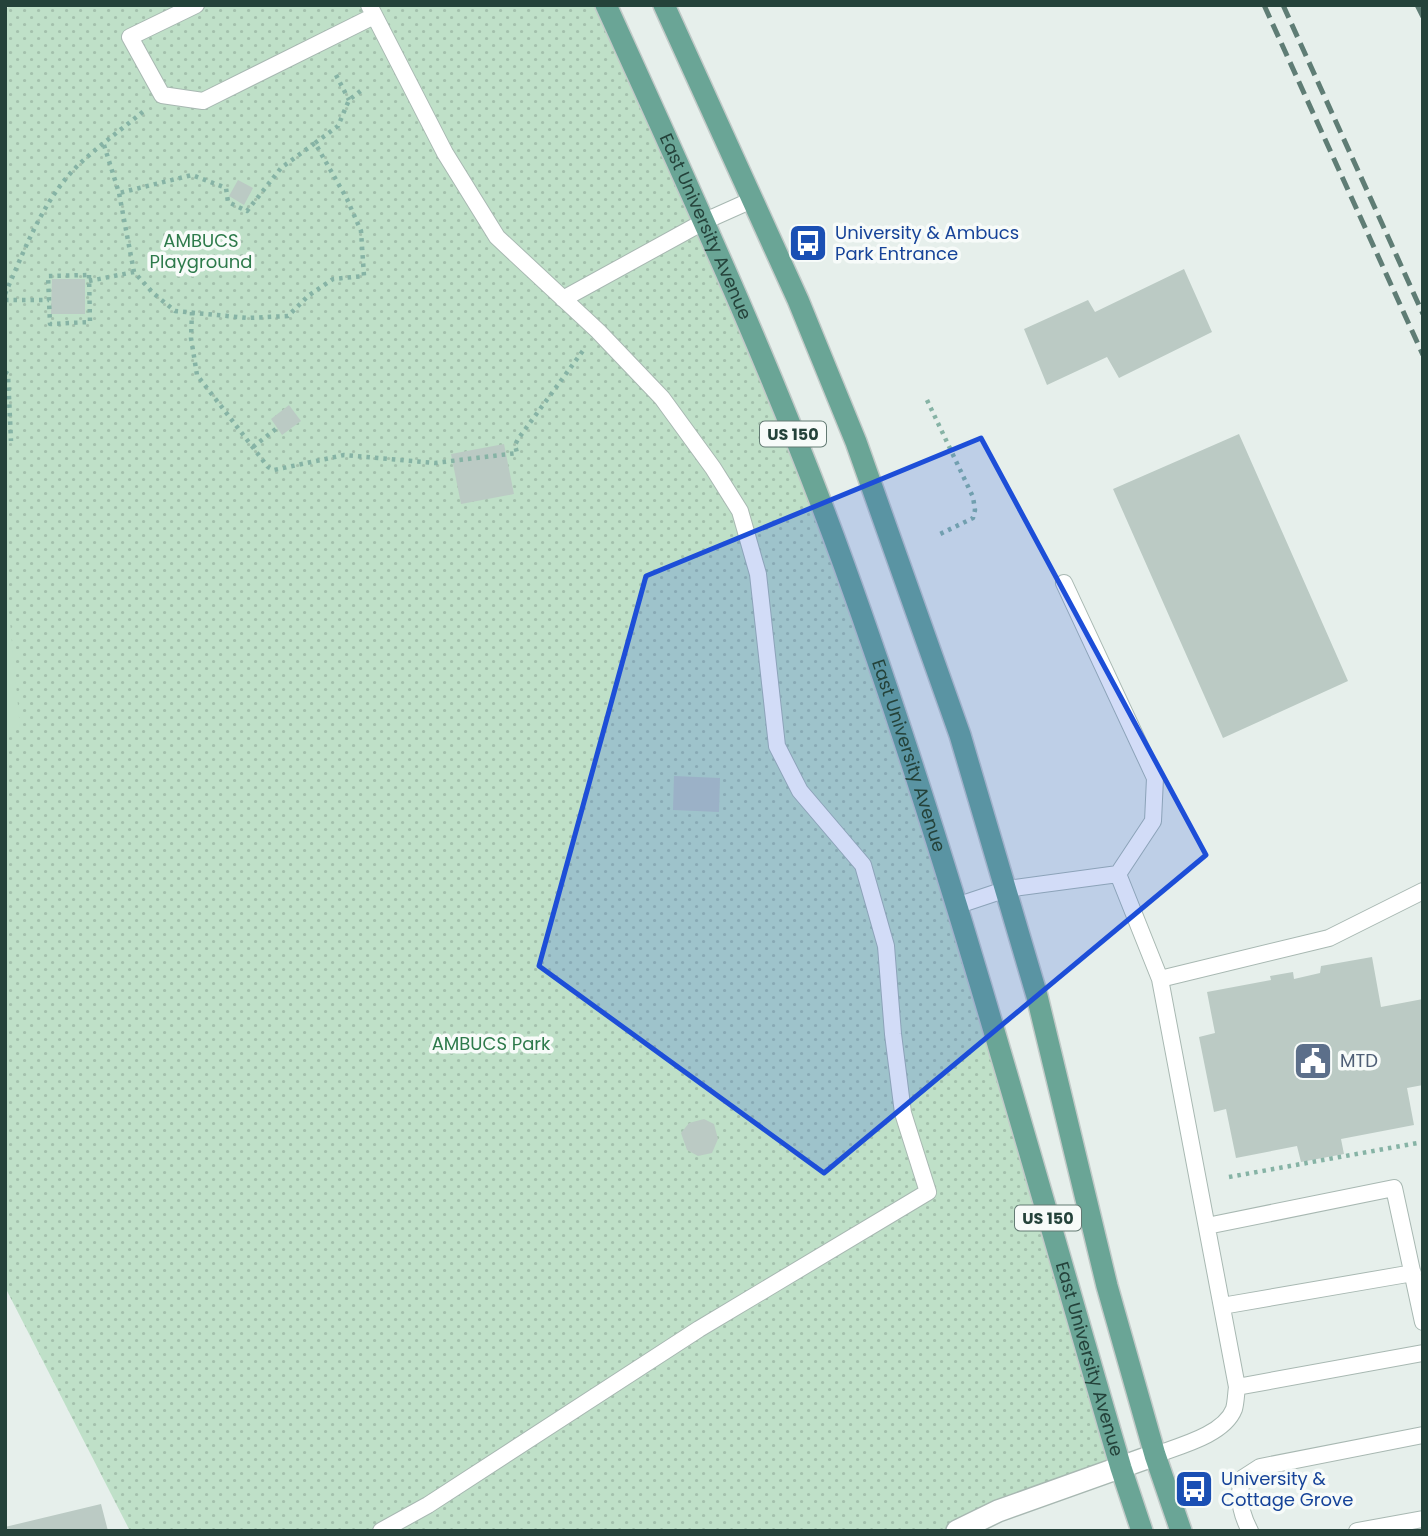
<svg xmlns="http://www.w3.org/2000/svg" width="1428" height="1536" font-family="Poppins,sans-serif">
  <defs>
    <pattern id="park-dots" width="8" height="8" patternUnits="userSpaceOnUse" patternTransform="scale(1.75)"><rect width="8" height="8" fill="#bfe0c8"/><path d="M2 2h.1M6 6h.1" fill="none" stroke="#a4c1ad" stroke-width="1.8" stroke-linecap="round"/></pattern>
  </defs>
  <rect width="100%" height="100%" fill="#e6efeb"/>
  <path fill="url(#park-dots)" d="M12 5H606L843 563 1121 1468 957 1531H130L5 1287V9Z"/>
  <path fill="#bfe0c8" d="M5 568 20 727 5 730Z"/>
  <path fill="#bbcac4" d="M238 180 253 188 244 205 229 196Z
    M1184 269 1212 332 1119 378 1107 357 1047 385 1024 329 1088 300 1095 312Z
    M52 279H85V314H51Z
    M289 405 301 421 282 435 271 419Z
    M1239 434 1348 681 1223 738 1113 489Z
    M504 444 514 494 461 504 451 454Z
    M674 776 720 778 719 812 673 810Z
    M1372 957 1381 1007 1423 999V1085L1407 1088 1414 1125 1341 1139 1344 1154 1301 1162 1297 1146 1236 1158 1226 1109 1214 1112 1199 1037 1215 1033 1207 992 1271 980 1270 976 1293 972 1294 979 1320 973 1321 966Z
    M704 1119 714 1124 718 1139 712 1153 698 1156 687 1150 681 1133 689 1123Z
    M101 1504 108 1531H5V1527Z"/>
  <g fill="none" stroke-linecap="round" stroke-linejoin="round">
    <g stroke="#a8b8b2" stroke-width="18">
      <path id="lane" d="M196 5 130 37 162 95 203 101 374 16
        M369 5 445 153 497 237 598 331 662 398 713 468 740 511 758 574 777 746 800 791 863 865 886 946 893 1034 903 1113 928 1192 699 1329 428 1505 381 1531
        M563 299 705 221 752 200
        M1064 583 1155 778 1153 821 1118 874
        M956 906 1007 889 1118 874 1160 979 1237 1387C1236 1393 1236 1402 1234 1409 1224 1435 1179 1446 1155 1455
        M1160 979 1329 938 1423 891
        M1207 1226 1394 1188 1423 1322
        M1222 1306 1413 1273
        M1237 1387 1423 1353
        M1250 1531C1241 1514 1237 1495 1243 1478L1260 1467 1423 1435
        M1357 1531 1423 1519"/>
    </g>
    <g stroke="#a8b8b2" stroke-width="24">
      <path id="street" d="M957 1531 998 1511 1155 1455"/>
    </g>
    <g stroke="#c2cac8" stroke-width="24">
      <g id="primary">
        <path id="s1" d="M606 5C690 190 775 374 844 565 951 861 1032 1166 1121 1468L1142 1531"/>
        <path d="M664 5 798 300 856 442 960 735 1037 996 1107 1286 1155 1455 1181 1531"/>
      </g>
    </g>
    <path stroke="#86b3a5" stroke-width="4.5" stroke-dasharray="3.5 5" stroke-linecap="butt" d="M336 75 349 100
      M315 143 338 126 349 100 363 89
      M104 145 119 193 134 272 153 293 175 311 248 318 288 316 308 296 333 279 364 276 361 231 347 199 315 143 281 168 247 211 228 202 226 188 192 175 119 193
      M89 275 90 322 50 324 48 276Z
      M89 281 134 272
      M5 294C26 247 45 193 86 158 105 141 126 126 145 110
      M5 300H49
      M192 312 191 338 197 375 268 467 274 470 344 455 435 463 517 453 515 445 518 439 585 348
      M5 372 8 374 11 441
      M927 400 973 497 975 510 973 518 936 536
      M253 447 277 428
      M1229 1177 1423 1142"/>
    <use href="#lane" stroke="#fff" stroke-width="16"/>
    <use href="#street" stroke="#fff" stroke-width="21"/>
    <use href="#primary" stroke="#6aa596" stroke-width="21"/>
    <path stroke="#5f7d75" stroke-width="5" stroke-dasharray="14 7" stroke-linecap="butt" d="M1264 5 1423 355
      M1283 5 1423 314
      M1417 5 1423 17"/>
  </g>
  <path fill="#1d4ed8" fill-opacity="0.2" stroke="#1d4ed8" stroke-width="5" stroke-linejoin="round" d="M981 438 1206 855 824 1173 539 966 646 576Z"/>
  <defs>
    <g id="bus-square" transform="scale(2.0125)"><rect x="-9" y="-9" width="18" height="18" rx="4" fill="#1a4fb4" stroke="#f7fbf9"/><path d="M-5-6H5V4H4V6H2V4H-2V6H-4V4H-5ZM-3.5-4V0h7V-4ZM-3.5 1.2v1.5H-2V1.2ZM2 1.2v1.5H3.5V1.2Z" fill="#fff"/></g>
    <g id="civic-square" transform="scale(2.0125)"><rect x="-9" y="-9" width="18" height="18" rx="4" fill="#5c6f8a" stroke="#f7fbf9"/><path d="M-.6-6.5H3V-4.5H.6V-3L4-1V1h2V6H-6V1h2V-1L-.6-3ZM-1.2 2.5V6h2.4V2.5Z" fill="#fff"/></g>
  </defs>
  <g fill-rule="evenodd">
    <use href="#bus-square" x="808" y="243"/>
    <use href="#civic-square" x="1313" y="1061"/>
    <use href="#bus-square" x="1194" y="1489"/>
  </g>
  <g text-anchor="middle" stroke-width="7" stroke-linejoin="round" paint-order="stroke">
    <g fill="#f7fbf9" stroke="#637a73" stroke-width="2">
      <rect x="760" y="421.5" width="66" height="25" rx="5"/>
      <rect x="1015" y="1205.5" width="66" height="25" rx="5"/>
    </g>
    <g font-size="16" font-weight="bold" fill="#24423a">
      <text x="793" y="440">US 150</text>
      <text x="1048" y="1224">US 150</text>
    </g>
    <g font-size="18" fill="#24423a" stroke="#f7fbf9">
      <text dy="6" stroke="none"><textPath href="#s1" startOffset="243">East University Avenue</textPath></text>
      <text dy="6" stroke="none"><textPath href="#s1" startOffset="810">East University Avenue</textPath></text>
      <text dy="6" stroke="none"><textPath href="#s1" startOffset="1440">East University Avenue</textPath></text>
    </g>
    <g font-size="18" fill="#164399" stroke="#f7fbf9" text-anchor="start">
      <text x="835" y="239">University &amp; Ambucs<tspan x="835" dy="21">Park Entrance</tspan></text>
      <text x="1221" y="1485">University &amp;<tspan x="1221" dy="21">Cottage Grove</tspan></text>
    </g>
    <g font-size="18" fill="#2d7a4b" stroke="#f7fbf9">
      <text x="201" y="247">AMBUCS<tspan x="201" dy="21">Playground</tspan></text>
      <text x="491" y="1050">AMBUCS Park</text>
    </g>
    <g font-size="18" fill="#4e5e75" stroke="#f7fbf9" text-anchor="start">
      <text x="1340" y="1067">MTD</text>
    </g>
  </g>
  <rect width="1428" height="1536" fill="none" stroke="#24423a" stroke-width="14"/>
</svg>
